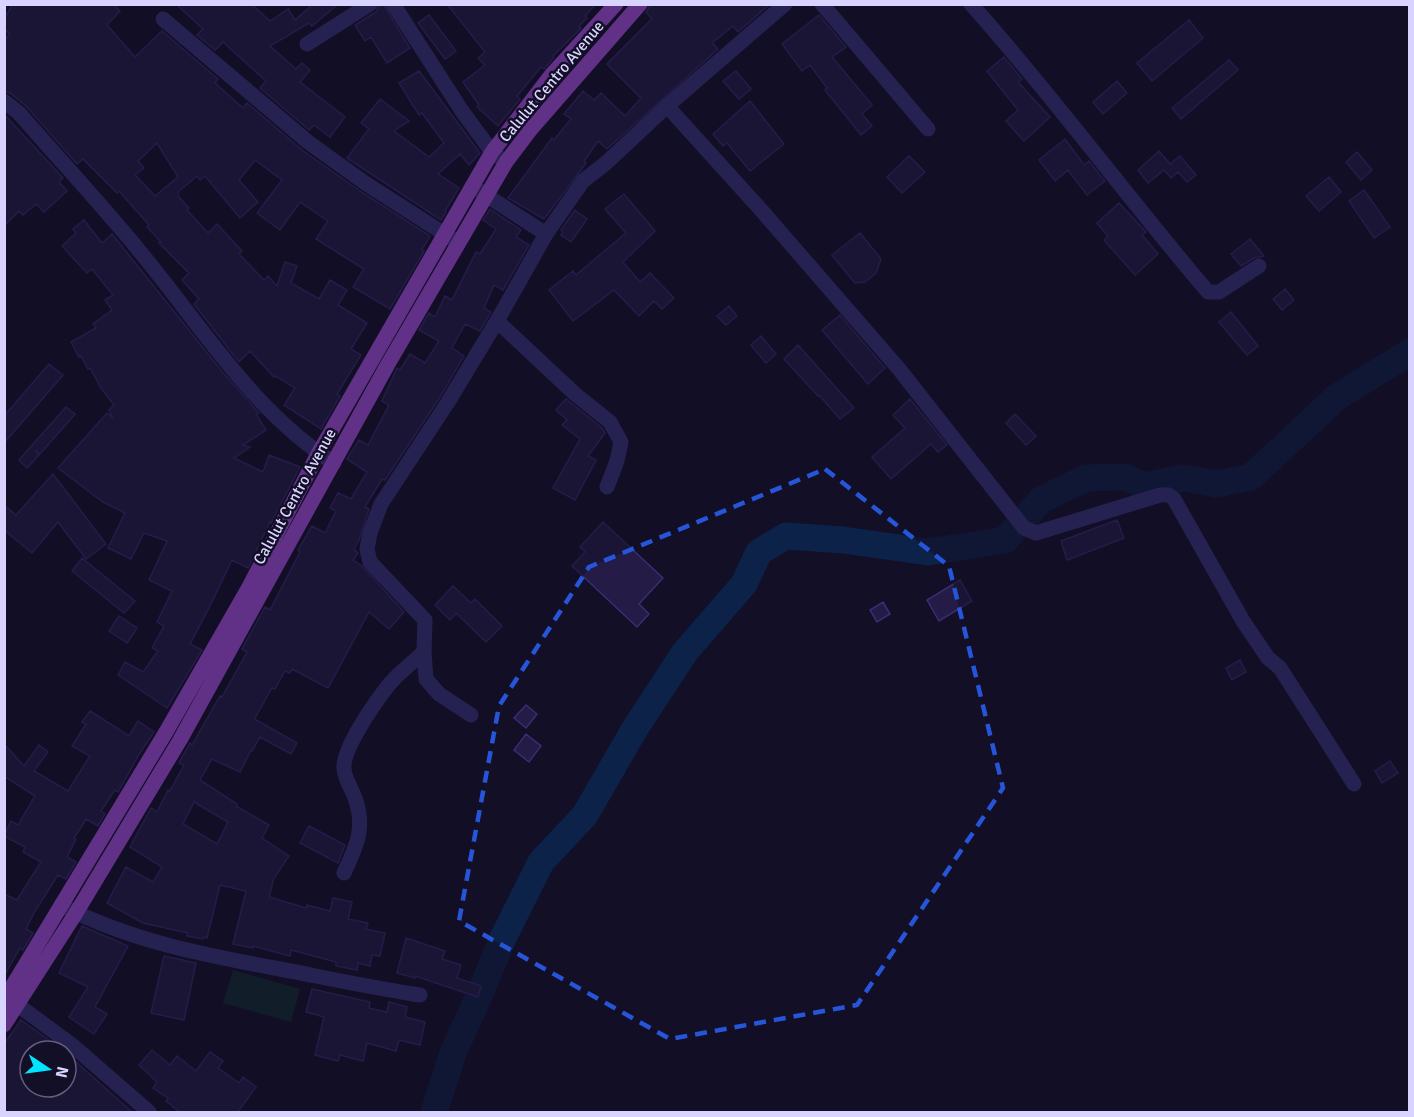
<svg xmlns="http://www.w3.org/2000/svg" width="1414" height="1117" font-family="Signika,sans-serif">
  <rect width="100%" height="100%" fill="#130f26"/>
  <path fill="#12302f" d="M233 970 300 989 291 1022 223 1003Z"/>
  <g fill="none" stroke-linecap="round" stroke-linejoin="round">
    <path stroke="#0c2248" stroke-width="27" d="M434 1112 453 1053 478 998 503 938 541 862 585 815 634 730 685 652 744 584 759 552 786 536 843 540 928 552 1005 540 1041 500 1086 478 1125 477 1145 486 1183 478 1217 484 1251 477 1337 397 1410 352"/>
  </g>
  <path fill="#241b47" stroke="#3b2d73" stroke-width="1.5" fill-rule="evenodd" d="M13 4H113L120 11 107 25 135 57 162 31 218 79 215 83 243 108 247 103 302 150 360 191 430 236 422 250 424 251 390 309 353 287 364 269 316 239 328 221 300 202 280 230 257 213 282 180 255 160 239 180 258 202 240 218 205 176 200 180 197 176 178 192 179 194 178 196 189 208 187 210 208 233 217 224 242 251 239 254 264 280 268 276 277 286 285 262 297 266 291 283 319 299 330 280 347 290 338 305 367 323 351 349 361 355 337 394 340 396 321 429 284 405 295 388 276 376 274 377 250 351 239 362 235 357 194 304 199 299 182 280 189 273 159 243 161 242 147 227 149 225 119 191 117 193 83 159 77 164 26 106 10 93 4 91V42L10 33 4 30V19ZM157 143 178 177 155 196 135 175 144 168 138 161Z
    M176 4H251L270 21 288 9 295 20 313 4H338L312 26 309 23 270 46 296 69 302 63 310 70 300 82 345 117 330 137 314 125 309 130 260 88 266 81 223 42 215 50 197 35 203 29Z
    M380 4H383L410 48 387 63 371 37 365 41 355 25 376 12Z
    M447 4H596L585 16 587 18 579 26 581 28 553 56 554 57 544 69 541 67 517 96 520 99 498 126 477 107 479 105 463 82 485 65 478 58 485 52Z
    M651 4H770L738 32 733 26 712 43 718 49 607 149 598 141 584 161 586 163 544 219 508 198 552 138 554 140 571 119 564 114 583 91 594 100 601 93 625 116 641 98 607 64 652 19 646 12Z
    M429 15 456 51 445 59 418 23Z
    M819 15 846 47 832 57 872 105 862 114 872 126 861 135 825 90 827 88 810 65 802 71 782 44Z
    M1189 20 1203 38 1152 81 1137 63Z
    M1004 57 1022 79 1018 82 1050 117 1024 141 1006 121 1018 110 987 71Z
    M1229 60 1238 70 1181 119 1172 108Z
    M419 71 480 153 469 165 460 154 438 174 459 188 445 211 446 212 441 220 347 158 369 129 361 123 380 99 409 121 394 131 429 157 444 143 422 113 419 115 399 83Z
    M736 71 751 89 739 99 723 81Z
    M1117 81 1127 93 1103 114 1093 102Z
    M750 101 784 144 750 171 727 143 723 146 713 134Z
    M4 114 63 178 59 182 67 191 44 212 36 204 23 215 19 211 4 226Z
    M1065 139 1084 165 1089 161 1105 181 1087 195 1068 170 1055 181 1039 160Z
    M1159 151 1170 164 1180 156 1196 175 1187 182 1178 172 1171 178 1164 170 1148 183 1138 170Z
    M1357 152 1372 170 1361 180 1346 162Z
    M909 156 925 172 902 193 887 177Z
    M1329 177 1341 192 1319 211 1306 196Z
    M1364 190 1390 227 1374 238 1349 201Z
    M624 194 655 231 623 262 640 282 650 273 674 298 662 309 654 301 639 316 614 290 573 321 549 290 573 271 576 275 626 233 605 209Z
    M1119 203 1146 232 1142 235 1158 254 1135 275 1104 240 1108 236 1097 223Z
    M490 209 521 230 516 237 529 245 503 290 494 285 484 308 491 312 480 331 465 324 452 348 464 356 440 397 385 480 382 479 365 507 369 509 359 540 354 549 358 553 353 560 362 566 404 612 389 629 369 612 328 688 292 669 290 673 285 671 275 689 272 688 255 718 256 720 297 743 291 754 260 737 252 751 251 750 240 772 212 759 200 780 237 804 236 806 269 825 262 838 289 856 274 878 269 897 306 908 307 905 330 911 333 898 352 902 348 919 368 923 366 929 385 933 380 956 372 955 370 966 358 963 357 970 336 966V962L291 950 290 956 253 946V948L233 944 246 891 220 885 207 938 204 937 203 939 187 936 188 933 143 923 107 903 126 867 153 882 162 867 130 847 151 808 157 812 168 790 170 791 184 765 179 763 190 743 192 745 220 696 222 697 247 652 242 649 265 607 270 610 300 552 298 550 312 526 325 533 336 511 330 508 338 493 351 499 367 472 347 459 359 440 368 445 389 405 382 401 397 368 400 370 410 354 425 363 439 341 419 330 429 313 435 317 445 296 452 300 476 252 480 254 496 229 483 220ZM194 802 228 822 217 844 183 824Z
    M575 210 587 219 571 242 561 235 563 232 561 230Z
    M84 220 102 243 112 234 220 369 259 413 256 414 266 430 243 445 250 447 234 458 263 472 269 455 300 467 271 523 270 522 248 568 232 560 209 608 190 644 202 650 167 708 118 675 125 662 143 672 158 651 152 648 164 626 157 622 172 591 149 580 167 541 144 533 131 559 108 548 125 513 103 502 58 468 107 413 113 418 109 410 114 405 101 388 90 368 88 369 81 356 79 357 71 342 96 328 93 324 112 310 105 300 113 295 92 269 87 273 62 246 76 233 73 229Z
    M860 233 881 259 876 273 865 282 855 283 832 255Z
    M1250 239 1264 256 1254 258 1241 266 1231 254Z
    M1285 289 1294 300 1282 310 1273 299Z
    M729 306 737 316 726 325 717 316Z
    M1231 312 1258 346 1247 355 1219 322Z
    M840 315 885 368 868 384 822 330Z
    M761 336 776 354 766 363 751 345Z
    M798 345 854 408 840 419 819 395 818 396 784 359Z
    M49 364 63 375 4 443V416Z
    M566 399 602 428 605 433 588 456 596 460 575 500 553 488 580 439 562 425 567 420 556 410Z
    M910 399 947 445 938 452 931 444 891 479 872 457 905 428 893 415Z
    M66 407 75 414 40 454 35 450 39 455 27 468 19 460Z
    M1015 414 1036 436 1026 445 1006 423Z
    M53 474 106 544 86 559 58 522 32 553 4 530V505L16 515Z
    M1117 520 1124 538 1067 560 1061 541Z
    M603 522 663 578 639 604 649 614 637 627 572 566 585 552 580 547Z
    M82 558 135 601 124 613 72 571Z
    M960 580 972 601 939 621 927 600Z
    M453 586 471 603 475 599 502 626 486 642 456 613 450 620 435 605Z
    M883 602 890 614 877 622 870 610Z
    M119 616 137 628 127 643 109 631Z
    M1240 660 1246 672 1232 680 1226 668Z
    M526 705 537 714 526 728 514 718Z
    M90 711 129 736 138 721 154 732 138 756 118 792 115 790 101 811 105 814 98 826 86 819 74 838 76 839 67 857 76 862 66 879 58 875 35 911 26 929 33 933 23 950 20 948 4 976V894L17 900 41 862 23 852 25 847 4 836 11 821 18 825 35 796 4 776V744L24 766 39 745 48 752 34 771 68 791 90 756 72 746 86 724 82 722Z
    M526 734 541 746 529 762 514 750Z
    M1390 761 1398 773 1382 783 1375 771Z
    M309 826 345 845 338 863 300 843Z
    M82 926 128 946 95 1007 107 1014 94 1034 69 1017 88 987 59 973Z
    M406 938 445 951 442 959 461 965 457 978 481 986 478 997 415 976V978L397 973Z
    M164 956 196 963 184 1020 151 1013Z
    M312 989 370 1002 369 1008 387 1012 389 1002 407 1007 405 1017 425 1022 420 1045 399 1040 396 1051 367 1043 363 1061 340 1055 338 1061 315 1055 324 1017 306 1012Z
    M21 1020 64 1051H30V1087H66V1053L133 1113H4V1044Z
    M152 1050 170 1065 177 1056 196 1071 210 1052 223 1061 218 1068 239 1083 243 1077 256 1087 237 1113H181L166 1101 168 1098 153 1088 157 1082 139 1065Z"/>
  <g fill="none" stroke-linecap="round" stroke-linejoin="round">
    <path stroke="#3d3a85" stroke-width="15" d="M393 4 462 111 492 152 506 162
      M822 4 928 129
      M971 4C1054 97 1127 197 1208 292H1219L1259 266
      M163 19 308 142 365 183 457 242
      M307 44 370 4
      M4 101 19 113C58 158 99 202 137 248 199 322 251 410 334 463
      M667 106 762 211 899 369 1024 528 1036 533 1160 495H1169L1174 499 1243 621 1268 658 1280 668 1354 784
      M472 186 546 234
      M497 321 575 394 610 422 621 442 617 461 607 487
      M471 715 439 694 426 679 424 652 425 620 370 562 367 549 370 533 381 504 448 402 497 321 546 234 583 181 606 163 667 106 785 4
      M344 873C356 847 366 828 355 798 352 789 344 778 344 768 343 748 374 704 387 687 397 674 412 663 424 652
      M61 905C130 941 204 955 280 969 327 978 373 988 420 995
      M7 997 72 1045 149 1112"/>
    <path stroke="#c25bff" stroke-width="15" d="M4 1000 166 732 249 587 318 454 492 152 552 74 616 4
      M4 1025 76 913 180 740 388 364 506 162 531 129 640 4"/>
  </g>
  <path d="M0 0H1414V1117H0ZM825 469 949 566 1003 788 857 1005 670 1039 459 921 499 706 589 567Z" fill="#130f26" fill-opacity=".55" fill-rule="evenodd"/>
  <path fill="none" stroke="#2655da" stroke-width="4.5" stroke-dasharray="12 8" stroke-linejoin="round" d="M825 469 949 566 1003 788 857 1005 670 1039 459 921 499 706 589 567Z"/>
  <g text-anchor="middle" stroke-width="5" stroke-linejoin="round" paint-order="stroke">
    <g font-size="16" fill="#d9d4ff" stroke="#130f26">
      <text transform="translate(551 81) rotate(-50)" y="6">Calulut Centro Avenue</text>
      <text transform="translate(294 496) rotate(-61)" y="6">Calulut Centro Avenue</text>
    </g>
  </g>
  <rect width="1414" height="1117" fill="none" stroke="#d9d4ff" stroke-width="12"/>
  <g transform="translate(48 1069) rotate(103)"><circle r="28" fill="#130f26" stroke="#625e7d" stroke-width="1.5"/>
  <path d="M0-4.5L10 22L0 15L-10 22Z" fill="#00e5ff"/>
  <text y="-9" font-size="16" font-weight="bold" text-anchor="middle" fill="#d9d4ff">N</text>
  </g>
</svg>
